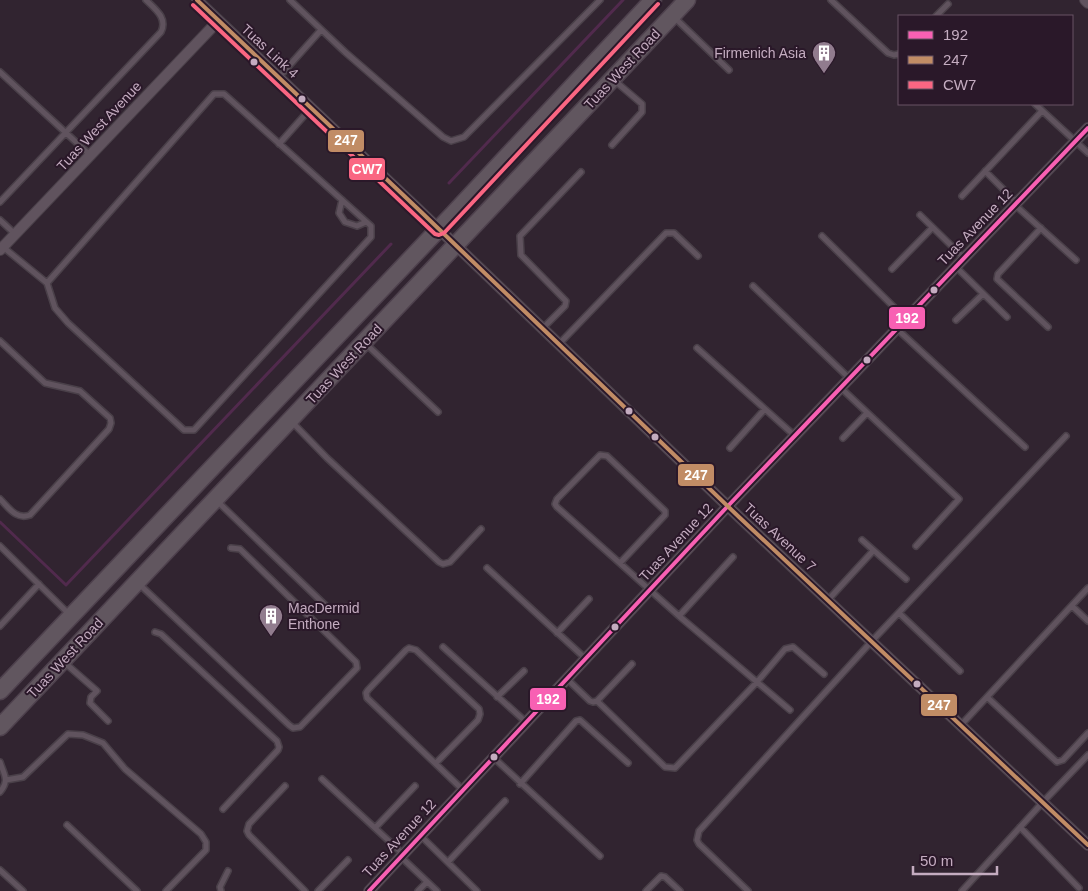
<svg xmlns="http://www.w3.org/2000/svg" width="1088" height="891" font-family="Arial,sans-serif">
  <rect width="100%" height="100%" fill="#312430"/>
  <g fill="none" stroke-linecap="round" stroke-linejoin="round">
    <path stroke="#512a4d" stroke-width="3" d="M449 183 623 0
      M0 522 66 585 391 244"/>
    <g stroke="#4a4049" stroke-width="8">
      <path id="lane" d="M290 0 345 52 443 137 451 141 464 137 600 0
        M831 0 888 53 894 55 899 54
        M936 16 948 4
        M675 18 729 70
        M0 72 90 155
        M279 77 321 30
        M1035 104 1088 153
        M279 144 311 108
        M612 145 642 112V104L615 81
        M985 171 1017 203
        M962 196 1042 111
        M342 200 339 213 345 222 357 226 366 222
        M0 202 161 32C168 18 155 9 146 0
        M1015 205 1076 260
        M920 215 964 258
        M0 220 15 234
        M1041 228 998 274 997 279 1048 327
        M822 236 906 319
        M3 247 47 283 55 308 68 323 184 430H194L371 237V226L224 94H214L47 283
        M956 267 1007 317
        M892 269 932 228
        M753 286 850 379
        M956 320 983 294
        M543 328 565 306 566 301 521 255 520 236 581 172
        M897 329 1025 447
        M0 341 45 383 80 391 110 418 111 423 109 429 30 515C16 520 9 508 0 499
        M366 344 438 412
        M559 344 666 233H674L698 256
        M697 348 795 436
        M841 388 959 499 916 546
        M292 422 327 458 439 562 443 564 450 562 481 529
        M843 438 867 413
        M730 448 765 409
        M216 500 326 606
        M862 540 906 579
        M0 546 69 614
        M620 563 665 515V511L607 456 600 455 557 499 555 504 557 507 679 616 790 710
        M487 568 586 659
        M138 583 289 725 293 728 300 727 357 668 356 662 240 549 231 548
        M828 600 873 551
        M1072 606 1088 621
        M899 613 960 671
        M679 616 733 557
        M0 626 39 584
        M155 632 161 634 277 741 279 747 278 750 223 809
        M557 633 589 599
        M443 647 526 722
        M65 663 97 691 91 697 90 703 108 721
        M567 679 590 701 593 702 597 701 632 664
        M497 697 524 671
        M987 697 1057 762 1063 760 1088 733
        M597 701 665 767 675 768 757 682 785 649 793 647 824 674
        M961 725 1088 588
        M494 758 600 856
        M0 762C4 775 10 780 0 792
        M436 763 478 720 480 714 479 709 416 650 409 648 406 650 368 690 366 693 367 698 463 790
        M322 779 403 854
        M6 780 23 777 68 734 83 735 103 743 125 769 201 834 206 842V850L166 891
        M520 784 576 721 580 720 628 763
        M285 786 249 824 247 831 249 835 305 891
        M67 825 137 891
        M1020 827 1079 888
        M375 828 415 786
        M421 836 477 891
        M401 857 437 891
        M448 862 505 801
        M0 870 23 891
        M221 891 220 887 228 871
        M318 891 348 860
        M418 891 427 882
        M646 891 661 876 665 877 680 891
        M748 891 699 844 697 840 699 831 871 642 1066 436
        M962 891 1043 802 1088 755"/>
    </g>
    <g stroke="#4a4049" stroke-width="12">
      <path id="street" d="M197 0 418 209 739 517 1088 845
        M1085 0 1088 3
        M0 250 218 21
        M369 891 727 507 1088 128"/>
    </g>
    <g stroke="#4e414d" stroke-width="19">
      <path id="primary" d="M0 691 453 214 653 0
        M0 727 687 0"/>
    </g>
    <use href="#lane" stroke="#60535e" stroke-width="5"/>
    <use href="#street" stroke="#60535e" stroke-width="10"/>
    <use href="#primary" stroke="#61565f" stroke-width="16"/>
    <g stroke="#2a1829" stroke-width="8">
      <path id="bus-1" d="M369 891 727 507 1088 128"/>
    </g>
    <g stroke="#2a1829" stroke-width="8">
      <path id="bus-2" d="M197 0 418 209 739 517 1088 845"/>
    </g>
    <g stroke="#2a1829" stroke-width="8">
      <path id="bus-3" d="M193 5 435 234 439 235 444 233 658 4"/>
    </g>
    <use href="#bus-1" stroke="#f860b3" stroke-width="4"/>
    <use href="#bus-2" stroke="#c18c65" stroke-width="4"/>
    <use href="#bus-3" stroke="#fa6682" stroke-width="4"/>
  </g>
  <defs>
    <g id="building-pin" transform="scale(1.25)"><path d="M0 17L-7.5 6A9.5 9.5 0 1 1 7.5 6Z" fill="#917c8e" stroke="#2a1829"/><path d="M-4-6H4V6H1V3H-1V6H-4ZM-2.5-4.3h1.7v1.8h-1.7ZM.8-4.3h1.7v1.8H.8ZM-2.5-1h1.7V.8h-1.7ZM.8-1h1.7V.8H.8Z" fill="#fff"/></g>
  </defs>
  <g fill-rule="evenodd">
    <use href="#building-pin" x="824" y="53"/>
    <use href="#building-pin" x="271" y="616"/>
  </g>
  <g fill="#c4acc0" stroke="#2a1829" stroke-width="2">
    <circle cx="254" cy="62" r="4.5"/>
    <circle cx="302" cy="99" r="4.5"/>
    <circle cx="934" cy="290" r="4.5"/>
    <circle cx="867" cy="360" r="4.5"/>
    <circle cx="629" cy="411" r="4.5"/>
    <circle cx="655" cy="437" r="4.5"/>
    <circle cx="615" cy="627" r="4.5"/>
    <circle cx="917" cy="684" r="4.5"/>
    <circle cx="494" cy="757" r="4.5"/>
  </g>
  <g text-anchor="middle" stroke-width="4" stroke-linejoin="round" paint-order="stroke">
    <g font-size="14" fill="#c4acc0" stroke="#2a1829">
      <text transform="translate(270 51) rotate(43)" y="5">Tuas Link 4</text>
      <text transform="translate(622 69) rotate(-47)" y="5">Tuas West Road</text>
      <text transform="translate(99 126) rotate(-47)" y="5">Tuas West Avenue</text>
      <text transform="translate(975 227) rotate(-46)" y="5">Tuas Avenue 12</text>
      <text transform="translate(344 364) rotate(-47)" y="5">Tuas West Road</text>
      <text transform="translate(780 537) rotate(43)" y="5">Tuas Avenue 7</text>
      <text transform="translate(676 542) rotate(-47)" y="5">Tuas Avenue 12</text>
      <text transform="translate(65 658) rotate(-47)" y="5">Tuas West Road</text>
      <text transform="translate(399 838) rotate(-47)" y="5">Tuas Avenue 12</text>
    </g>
    <g font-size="14" fill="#c4acc0" stroke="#2a1829" text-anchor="end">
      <text x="806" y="58">Firmenich Asia</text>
      <text x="288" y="613" text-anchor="start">MacDermid<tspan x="288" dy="16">Enthone</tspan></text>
    </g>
  </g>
  <g stroke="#2a1829" stroke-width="2">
    <rect x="327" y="129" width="38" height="24" rx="5" fill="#c18c65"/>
    <rect x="348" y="157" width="38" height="24" rx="5" fill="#fa6682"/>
    <rect x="888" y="306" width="38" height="24" rx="5" fill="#f860b3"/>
    <rect x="677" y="463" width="38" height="24" rx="5" fill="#c18c65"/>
    <rect x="529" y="687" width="38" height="24" rx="5" fill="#f860b3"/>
    <rect x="920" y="693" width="38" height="24" rx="5" fill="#c18c65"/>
  </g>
  <g font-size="14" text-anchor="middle" font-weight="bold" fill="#fff">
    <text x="346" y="145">247</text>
    <text x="367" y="174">CW7</text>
    <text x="907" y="323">192</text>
    <text x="696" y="480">247</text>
    <text x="548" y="704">192</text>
    <text x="939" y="710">247</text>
  </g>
  <rect x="898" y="15" width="175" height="90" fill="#2a1829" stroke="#685365"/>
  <rect x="908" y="31" width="25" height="8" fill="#f860b3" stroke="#685365"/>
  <text x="943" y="40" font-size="15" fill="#c4acc0">192</text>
  <rect x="908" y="56" width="25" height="8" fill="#c18c65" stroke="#685365"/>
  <text x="943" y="65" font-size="15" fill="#c4acc0">247</text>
  <rect x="908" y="81" width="25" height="8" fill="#fa6682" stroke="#685365"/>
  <text x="943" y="90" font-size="15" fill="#c4acc0">CW7</text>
  <path d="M913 866v8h84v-8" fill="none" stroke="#c4acc0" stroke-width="2.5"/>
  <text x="920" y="866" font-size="15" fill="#c4acc0" stroke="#2a1829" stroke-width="4" paint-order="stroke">50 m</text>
</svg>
